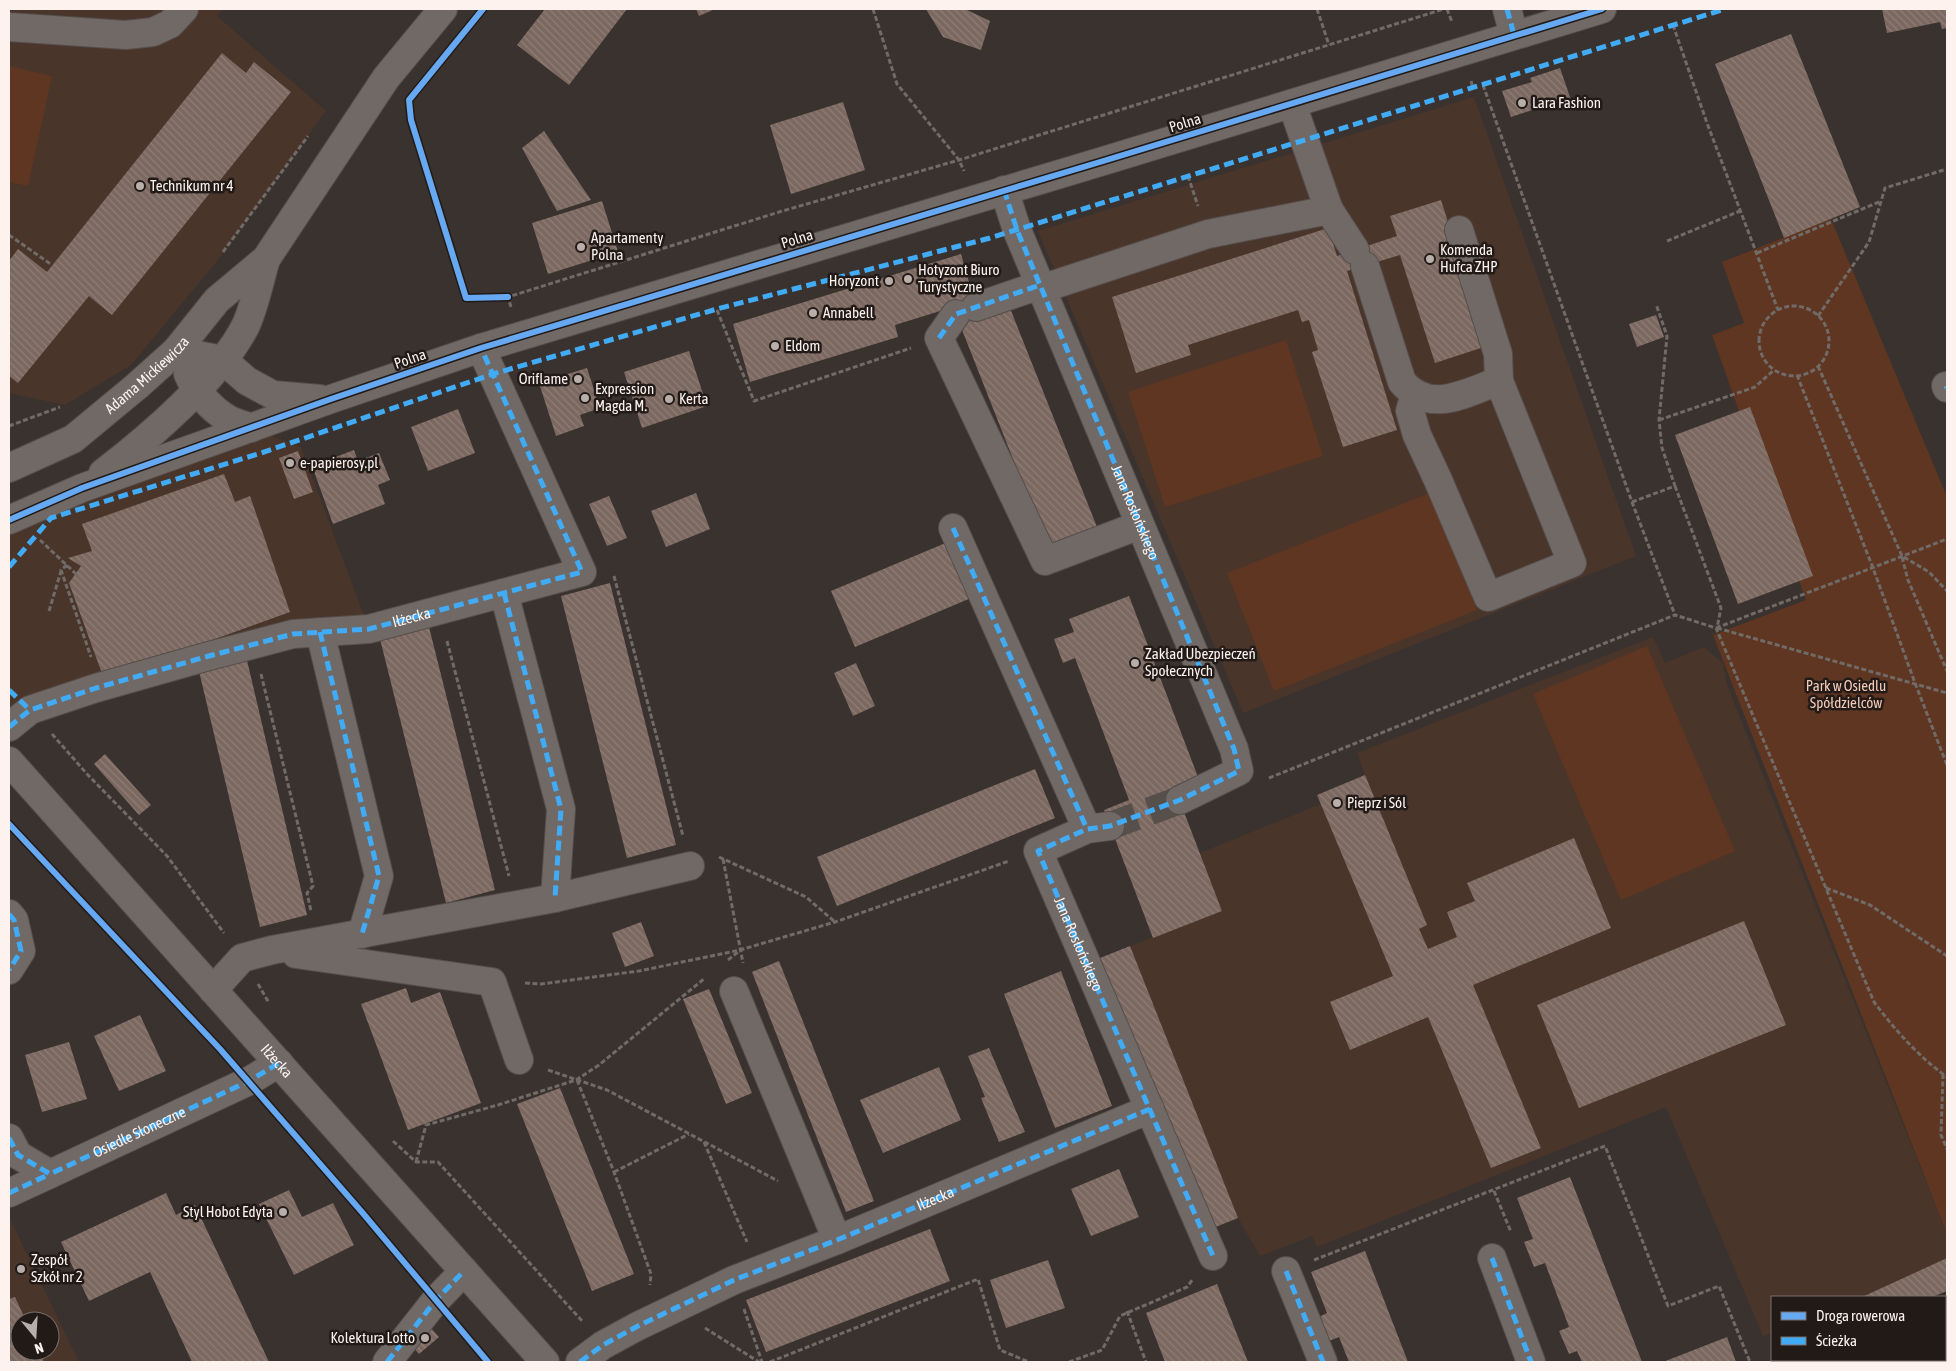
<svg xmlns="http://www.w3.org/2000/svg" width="1956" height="1371" font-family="'Asap Condensed',sans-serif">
  <defs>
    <pattern id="building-back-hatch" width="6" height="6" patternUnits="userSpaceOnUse" patternTransform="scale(1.25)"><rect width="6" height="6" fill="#7b6860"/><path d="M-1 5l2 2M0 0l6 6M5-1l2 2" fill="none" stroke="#8f7e77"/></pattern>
  </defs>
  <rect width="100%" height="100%" fill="#3a322e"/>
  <path fill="#4a352b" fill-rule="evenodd" d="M9 9H223L217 16 326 111 217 261 131 365 65 405 9 393Z
    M1474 97 1636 556 1243 713 1038 231Z
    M251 428 301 447 369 629 293 634 9 727V520Z
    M1653 637 1665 663 1704 647 1723 663 1727 685 1947 1234V1258L1862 1297H1772V1333L1763 1336 1666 1107 1317 1247 1312 1236 1260 1256 1238 1218 1130 946 1222 911 1200 853 1321 804 1317 795 1365 775 1357 753Z
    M9 1217 79 1362H9ZM20 1321H50V1351H20Z"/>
  <path fill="#5f3621" d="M9 66 52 76 28 186 9 182Z
    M1831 219 1947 497V1234L1713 635 1806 600 1712 335 1744 323 1722 262Z
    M1286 340 1323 456 1165 507 1128 392Z
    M1430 493 1477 610 1274 691 1227 573Z
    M1647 646 1735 851 1621 900 1533 694Z"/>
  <path fill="url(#building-back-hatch)" d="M545 9H627L569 85 517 45Z
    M696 9H715L699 16Z
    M926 9H965L990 21 981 50 943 37Z
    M1882 9H1947V28L1942 29 1940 22 1887 33Z
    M1791 34 1860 207 1784 238 1715 64Z
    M222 53 246 73 254 62 291 92 112 315 89 296 18 383 9 376V261L18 249 47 272Z
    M1560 68 1571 100 1542 110 1541 107 1511 117 1502 91 1532 82 1530 78Z
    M843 102 865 170 791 194 770 125Z
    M544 131 591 200 557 211 522 148Z
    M1441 200 1487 346 1435 363 1400 255 1347 271 1397 430 1343 447 1312 352 1318 350 1309 320 1302 322 1298 310 1188 345 1191 355 1136 373 1112 297 1328 228 1337 256 1397 236 1390 216Z
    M602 201 618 252 548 274 532 223Z
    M961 254 976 307 1008 303 1099 532 1050 553 953 307 895 325 898 337 750 382 733 324Z
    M1656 315 1664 337 1637 347 1629 324Z
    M689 351 707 406 642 428 624 372Z
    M587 368 600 408 580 415 584 426 556 436 539 383Z
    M1750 407 1813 576 1738 604 1675 435Z
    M458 409 475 453 428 471 411 427Z
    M354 450 358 461 379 453 390 480 378 485 385 504 333 524 312 466Z
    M298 451 313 492 294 499 279 458Z
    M224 474 235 502 250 496 290 612 104 679 69 583 81 566 68 558 92 551 82 524Z
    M696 493 710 529 666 547 651 511Z
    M609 496 627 538 607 546 589 504Z
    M948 542 971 598 855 647 831 591Z
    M610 583 676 845 627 858 561 596Z
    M1129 596 1198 777 1174 786 1222 911 1153 938 1104 810 1129 800 1075 658 1063 663 1054 639 1074 632 1069 619Z
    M429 627 495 890 446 903 380 639Z
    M246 656 307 915 260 927 198 667Z
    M856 663 875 706 853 716 834 673Z
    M105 754 151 805 139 815 94 764Z
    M1035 769 1055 818 837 906 817 857Z
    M1365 775 1427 925 1419 929 1428 949 1457 937 1447 912 1475 901 1467 883 1574 838 1611 928 1473 985 1541 1148 1491 1168 1428 1017 1350 1050 1330 1002 1393 976 1317 795Z
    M1744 921 1786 1025 1579 1108 1537 1005Z
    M641 922 654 956 625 967 612 933Z
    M1130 946 1238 1218 1208 1230 1100 958Z
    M779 961 874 1201 846 1212 752 972Z
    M1061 971 1112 1106 1055 1128 1004 994Z
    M406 988 411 1003 440 992 481 1103 408 1130 361 1004Z
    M709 989 752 1093 726 1104 683 999Z
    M140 1015 166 1071 119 1091 94 1036Z
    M69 1042 87 1099 42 1112 25 1055Z
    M989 1048 1025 1132 999 1142 981 1098 985 1097 968 1056Z
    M939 1067 961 1120 883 1153 860 1100Z
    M560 1088 634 1274 592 1291 517 1104Z
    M1119 1169 1139 1217 1091 1236 1071 1189Z
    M1570 1177 1642 1362H1582L1577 1351 1569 1354 1559 1331 1569 1327 1545 1263 1534 1267 1524 1242 1533 1239 1517 1198Z
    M289 1190 302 1217 333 1203 354 1245 294 1275 259 1204Z
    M166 1193 176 1215 195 1205 269 1362H192L150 1272 89 1301 61 1242Z
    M930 1229 950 1281 766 1352 746 1300Z
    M1365 1251 1408 1362H1349L1339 1337 1329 1341 1319 1317 1327 1313 1311 1272Z
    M1947 1258V1291L1932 1297H1862Z
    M1048 1260 1065 1308 1006 1328 990 1280Z
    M1217 1284 1248 1362H1165L1146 1313Z
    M15 1297 26 1321H20V1351H39L44 1362H9V1299Z
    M429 1326 439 1337 419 1354 410 1344Z
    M1727 1337 1736 1362H1663Z"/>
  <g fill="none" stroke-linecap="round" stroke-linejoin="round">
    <path stroke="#574f4b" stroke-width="28" stroke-dasharray="28 14" stroke-linecap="butt" d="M1110 826 1180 800"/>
    <g stroke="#564e4b" stroke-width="30">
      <g id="minor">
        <path d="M1507 9 1514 35"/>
        <path d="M9 27 126 35 153 32 170 24 184 9"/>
        <path id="s1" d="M1004 190 1017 230 1234 749 1239 771 1180 800"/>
        <path d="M1329 210 1355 250"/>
        <path d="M1365 266 1402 382C1430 415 1465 393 1499 381L1498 354 1459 230"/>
        <path d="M1041 289 1208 234 1329 210 1292 104"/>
        <path d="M976 307 1040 285"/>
        <path d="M956 314 939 338 1045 561 1140 525"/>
        <path d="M176 351 223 360 247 381 273 395 320 399"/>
        <path d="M188 374C196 392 211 409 228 419 235 423 244 425 251 428"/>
        <path d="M1946 386 1947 388"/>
        <path d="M1415 394 1410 411 1417 435 1438 480 1488 597 1572 563 1499 381"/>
        <path id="s2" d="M9 468 73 439 137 386 176 351 217 300 266 259 386 78 443 9"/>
        <path d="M103 473C150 437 220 377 246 325 255 305 260 279 266 259"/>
        <path d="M9 520 82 488 331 399 481 348 1100 162 1602 9"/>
        <path d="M953 528 1087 829"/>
        <path d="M504 593 561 809 555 898"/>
        <path d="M320 632 379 876 362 934"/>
        <path d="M9 727 30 710 96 688 209 656 293 634 369 629 582 572 481 348"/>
        <path id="s3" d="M9 761 545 1362"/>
        <path d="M1110 826 1087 829 1038 851 1213 1256"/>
        <path d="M9 914 14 920 21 951 9 970"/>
        <path d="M296 954 492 982 519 1060"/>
        <path d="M213 990 242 958 272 950 555 898 690 866"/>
        <path d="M734 991 837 1240"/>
        <path id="s4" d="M9 1138 18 1155 50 1174 249 1081 279 1063"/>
        <path d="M9 1193 50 1174"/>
        <path d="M1492 1258 1531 1362"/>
        <path d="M1286 1271 1323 1362"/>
        <path d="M1945 1322 1947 1321"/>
        <path d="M387 1362 436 1300 464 1271"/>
        <path id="s5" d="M580 1362 603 1345 638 1326 734 1280 837 1240 1150 1109"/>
      </g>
    </g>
    <path stroke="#716b68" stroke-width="3" stroke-dasharray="5 2.5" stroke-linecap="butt" d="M873 9 897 84 959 160 964 171
      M1317 9 1329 45
      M1447 9 1452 22
      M1673 25 1707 123 1778 310
      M1471 81 1473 88
      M1483 85 1632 502 1675 615
      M1188 176 1198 206
      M9 235 52 265
      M1667 241 1740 211
      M223 252 308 136
      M1757 253 1879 202
      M1759 341a35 35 0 1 1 70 0a35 35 0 1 1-70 0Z
      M511 307 508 297 779 212 959 160 1444 9
      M717 310 754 401 911 348
      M1818 316 1869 242 1885 188 1947 169
      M1818 366 1902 556 1929 572 1947 591
      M1797 375 1873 568 1915 683 1947 765
      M1659 420 1755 387 1774 370
      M9 426 60 407
      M1675 486 1721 608 1717 628
      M1632 502 1675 486 1662 448 1659 420 1667 336 1656 304
      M40 540 76 574
      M1902 557 1908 580 1947 671
      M67 565 61 570 91 657
      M614 576 683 836
      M49 611 61 571
      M1716 628 1947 539
      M1717 628 1947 693
      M447 641 509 876
      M261 674 313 886 307 893 311 911
      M52 734 87 774 167 856 224 933
      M1269 778 1675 615 1716 628 1874 1002C1895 1030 1919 1057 1947 1077
      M719 857 806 897 835 922
      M723 859 743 963
      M1826 888 1870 905 1947 956
      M728 960 738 952
      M525 983 541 984 639 971 740 950 835 922 1009 861
      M258 984 269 1003
      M548 1070 607 1090 778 1181
      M1943 1074 1941 1135 1947 1149
      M577 1080 614 1172 651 1274 650 1285
      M393 1141 416 1162H438L583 1322
      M704 1142 747 1242
      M416 1162 426 1125 498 1105 576 1080 599 1065 705 978
      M614 1172 689 1134
      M1494 1191 1511 1232
      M1314 1260 1605 1146 1668 1306 1719 1286 1750 1362
      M744 1309 762 1362
      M1127 1311 1146 1362
      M705 1328 759 1362
      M770 1362 978 1279 1000 1350 1029 1362
      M1069 1362 1102 1350 1120 1316 1187 1287 1193 1279"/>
    <use href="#minor" stroke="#706966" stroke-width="28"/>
    <g stroke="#42abf6" stroke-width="5" stroke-dasharray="10 5" stroke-linecap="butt">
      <path d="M1507 9 1514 35"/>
      <path id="s6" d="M1004 190 1017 230 1234 749 1239 771 1180 800 1110 826 1087 829 1038 851 1213 1256"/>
      <path d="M939 338 956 314 1040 285"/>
      <path d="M1946 386 1947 388"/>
      <path d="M953 528 1087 829"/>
      <path d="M9 567 51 518 261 453 493 374 717 309 990 238 1725 9"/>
      <path d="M504 593 561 809 555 898"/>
      <path d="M320 632 379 876 362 934"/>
      <path d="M9 690 30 710"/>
      <path id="s7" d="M9 727 30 710 96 688 209 656 293 634 369 629 582 572 481 348"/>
      <path d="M9 914 14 920 21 951 9 970"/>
      <path d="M9 1138 18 1155 50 1174 249 1081 279 1063"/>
      <path d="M9 1193 50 1174"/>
      <path d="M1492 1258 1531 1362"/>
      <path d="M1286 1271 1323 1362"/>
      <path d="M387 1362 436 1300 464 1271"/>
      <path d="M580 1362 603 1345 638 1326 734 1280 837 1240 1150 1109"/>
    </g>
    <g stroke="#221a17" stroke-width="9">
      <path id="cycleway" d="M483 9 409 100 411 120 466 298 508 297
        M9 520 82 488 331 399 481 348 1100 162 1602 9
        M9 824 220 1049 361 1211 488 1362"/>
    </g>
    <use href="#cycleway" stroke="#66a8f1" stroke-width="6"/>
  </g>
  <g fill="#b9afaa" stroke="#221a17" stroke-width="2">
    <circle cx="1522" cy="103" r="5"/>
    <circle cx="140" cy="186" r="5"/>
    <circle cx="581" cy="247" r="5"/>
    <circle cx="1430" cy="259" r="5"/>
    <circle cx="908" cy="279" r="5"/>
    <circle cx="889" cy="281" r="5"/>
    <circle cx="813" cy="313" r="5"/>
    <circle cx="775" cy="346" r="5"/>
    <circle cx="578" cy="379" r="5"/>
    <circle cx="585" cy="398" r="5"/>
    <circle cx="669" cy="399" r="5"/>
    <circle cx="290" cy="463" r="5"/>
    <circle cx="1135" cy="663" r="5"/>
    <circle cx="1337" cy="803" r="5"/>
    <circle cx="283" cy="1212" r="5"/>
    <circle cx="21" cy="1269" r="5"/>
    <circle cx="425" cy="1338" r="5"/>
  </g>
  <g text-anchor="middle" stroke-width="5" stroke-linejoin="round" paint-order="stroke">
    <g font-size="15" fill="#fdf2ed" stroke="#221a17" text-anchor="start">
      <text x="1532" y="108">Lara Fashion</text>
      <text x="150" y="191">Technikum nr 4</text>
      <text x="591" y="243">Apartamenty<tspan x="591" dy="17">Polna</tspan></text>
      <text x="1440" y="255">Komenda<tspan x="1440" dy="17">Hufca ZHP</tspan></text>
      <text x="918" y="275">Hotyzont Biuro<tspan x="918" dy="17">Turystyczne</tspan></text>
      <text x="879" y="286" text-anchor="end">Horyzont</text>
      <text x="823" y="318">Annabell</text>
      <text x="785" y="351">Eldom</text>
      <text x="568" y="384" text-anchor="end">Oriflame</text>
      <text x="595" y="394">Expression<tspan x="595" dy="17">Magda M.</tspan></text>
      <text x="679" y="404">Kerta</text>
      <text x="300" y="468">e-papierosy.pl</text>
      <text x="1145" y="659">Zakład Ubezpieczeń<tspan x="1145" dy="17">Społecznych</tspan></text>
      <text x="1347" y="808">Pieprz i Sól</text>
      <text x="273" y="1217" text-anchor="end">Styl Hobot Edyta</text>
      <text x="31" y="1265">Zespół<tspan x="31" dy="17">Szkół nr 2</tspan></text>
      <text x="415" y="1343" text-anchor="end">Kolektura Lotto</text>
    </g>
    <g font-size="15" fill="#fdf2ed" stroke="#221a17">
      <text transform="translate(1185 123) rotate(-17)" y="5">Polna</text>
      <text transform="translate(797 239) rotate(-17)" y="5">Polna</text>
      <text transform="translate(410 359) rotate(-19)" y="5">Polna</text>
      <text dy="5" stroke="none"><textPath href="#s2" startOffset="168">Adama Mickiewicza</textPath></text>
      <text dy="5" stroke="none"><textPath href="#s1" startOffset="348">Jana Rosłońskiego</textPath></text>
      <text dy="5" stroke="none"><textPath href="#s7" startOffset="421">Iłżecka</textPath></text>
      <text dy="5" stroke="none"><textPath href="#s6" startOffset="946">Jana Rosłońskiego</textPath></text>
      <text dy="5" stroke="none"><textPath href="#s3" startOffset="402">Iłżecka</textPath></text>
      <text dy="5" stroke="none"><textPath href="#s4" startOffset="155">Osiedle Słoneczne</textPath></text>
      <text dy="5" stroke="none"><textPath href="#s5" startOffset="392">Iłżecka</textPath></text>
    </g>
    <g font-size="15" fill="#f3c9b5" stroke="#221a17">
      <text x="1846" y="691">Park w Osiedlu<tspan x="1846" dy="17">Spółdzielców</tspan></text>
    </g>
  </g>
  <rect width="1956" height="1371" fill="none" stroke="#fdf2ed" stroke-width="20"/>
  <rect x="1771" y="1296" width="175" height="65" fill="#221a17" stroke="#7a706d"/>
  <rect x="1781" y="1312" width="25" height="8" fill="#66a8f1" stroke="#7a706d"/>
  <text x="1816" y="1321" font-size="15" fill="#fdf2ed">Droga rowerowa</text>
  <rect x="1781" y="1337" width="25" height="8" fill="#42abf6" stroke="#7a706d"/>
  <text x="1816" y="1346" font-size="15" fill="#fdf2ed">Ścieżka</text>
  <g transform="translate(35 1336) rotate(162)"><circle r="24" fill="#221a17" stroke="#7a706d"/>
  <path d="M0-4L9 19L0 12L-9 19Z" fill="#b9afaa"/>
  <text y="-8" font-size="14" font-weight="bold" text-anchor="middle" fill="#fdf2ed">N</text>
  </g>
</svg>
